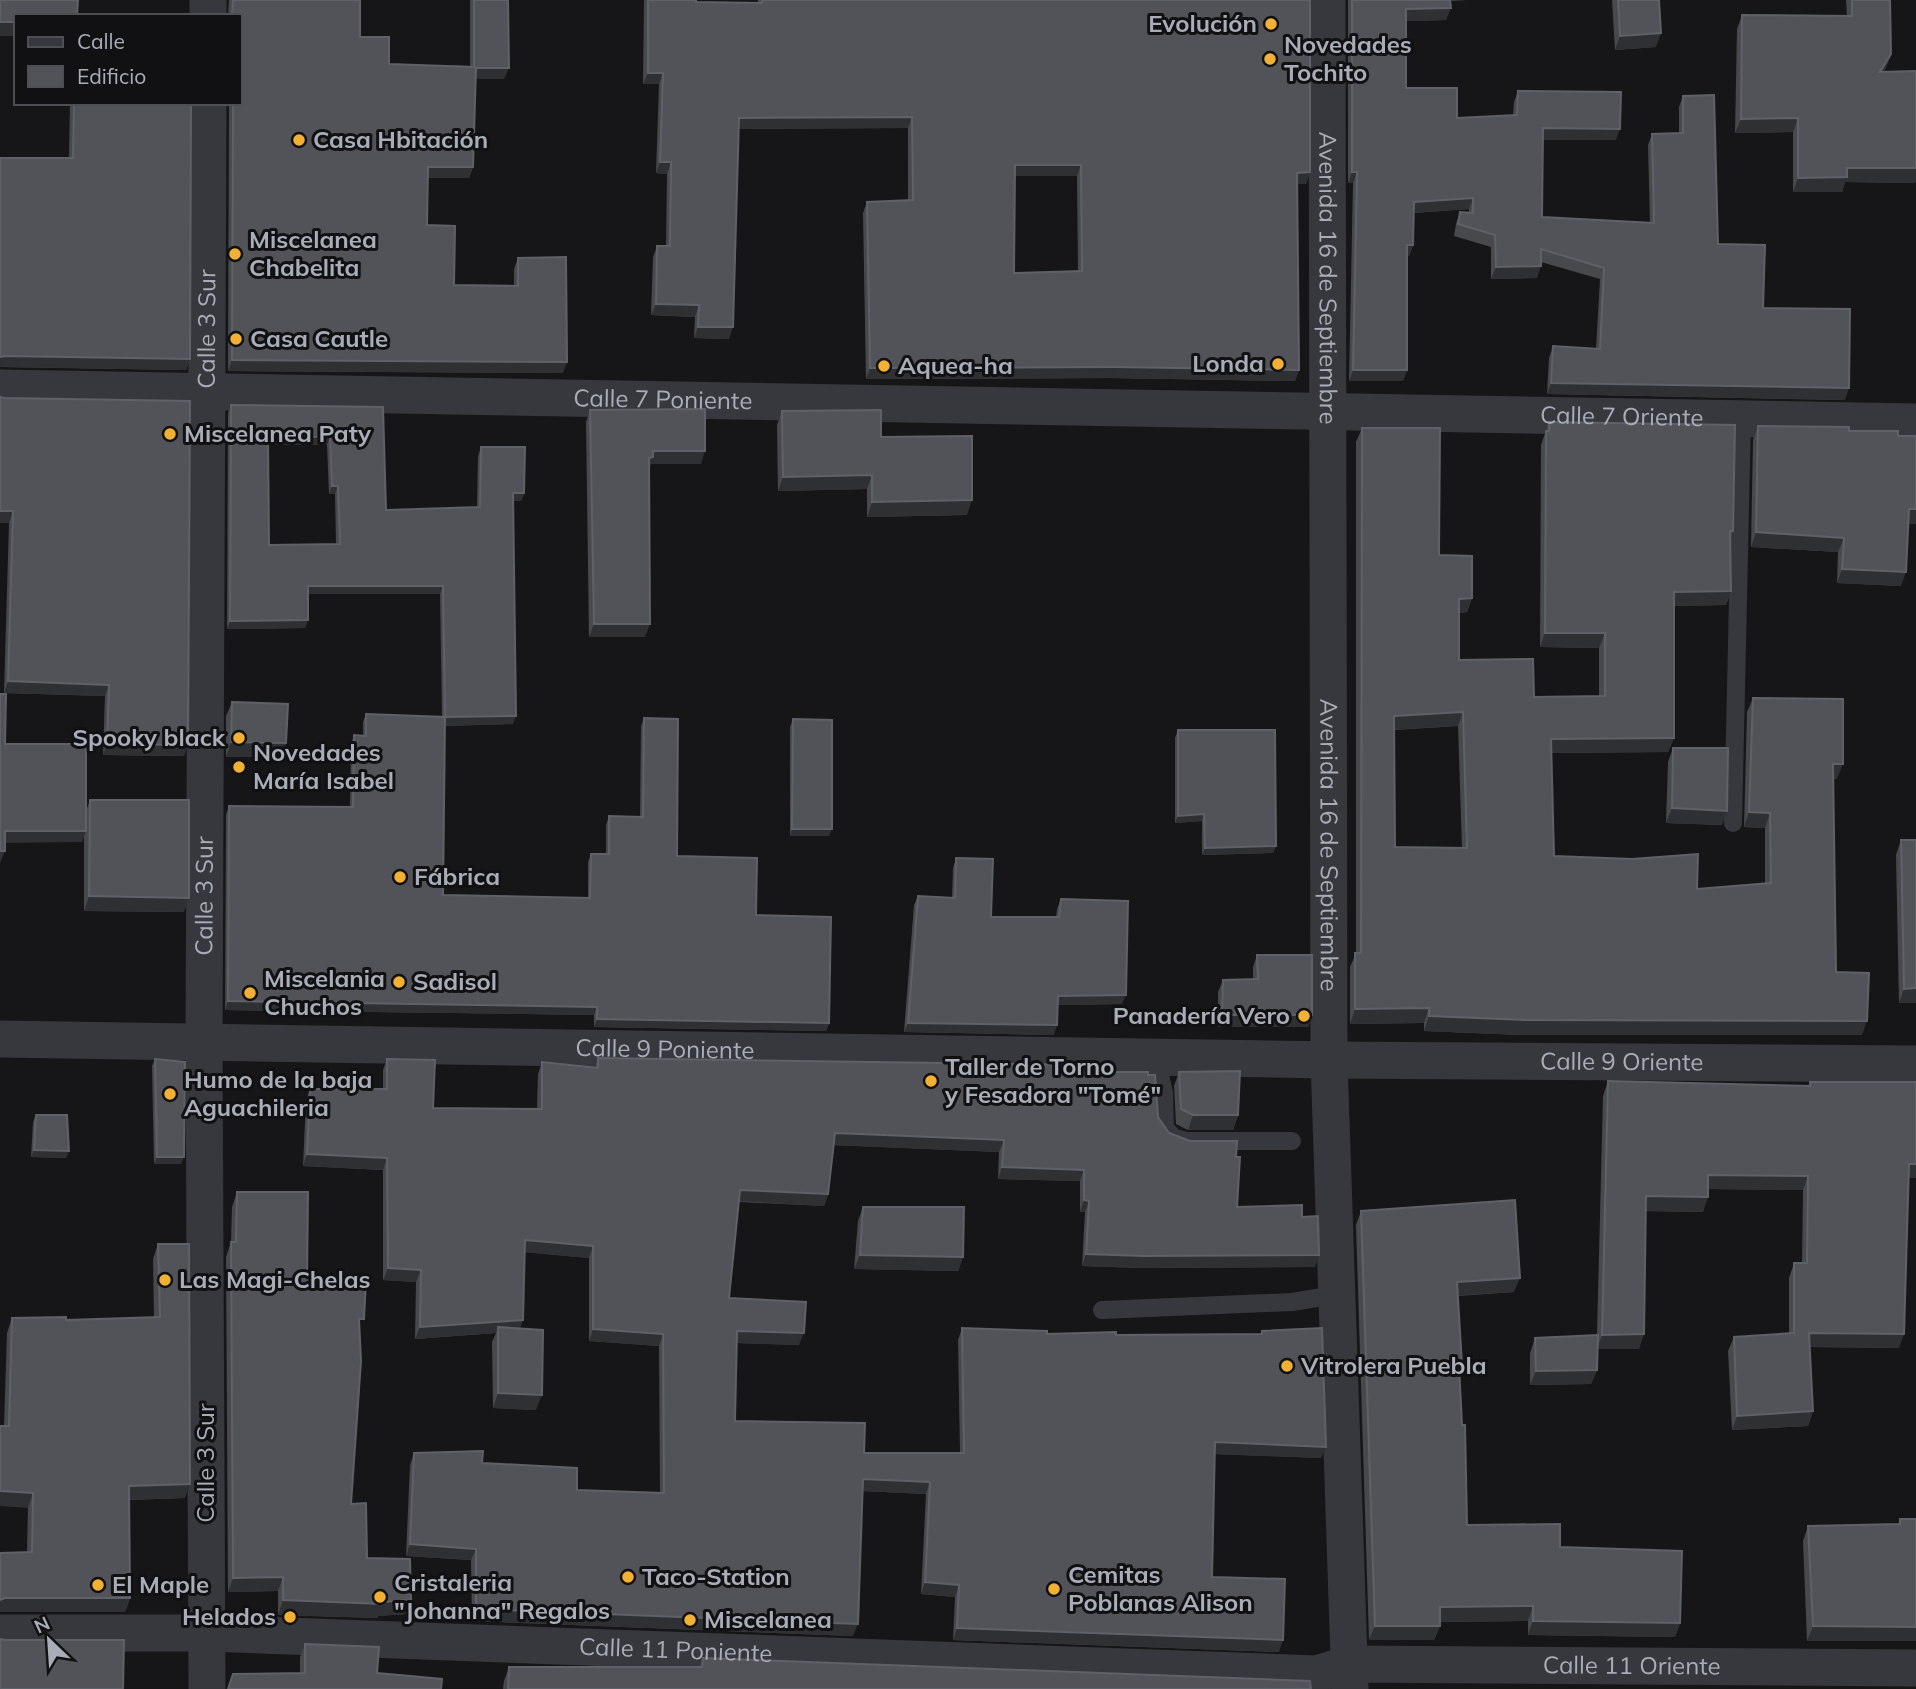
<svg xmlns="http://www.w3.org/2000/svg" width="1916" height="1689" font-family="Mulish,sans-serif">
  <rect width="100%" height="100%" fill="#161618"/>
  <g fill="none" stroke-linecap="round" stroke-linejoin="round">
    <path stroke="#37383d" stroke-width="18" d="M1733 823 1742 419
      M1156 1057 1164 1093 1165 1128 1173 1137 1186 1141H1292
      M1102 1310 1292 1302 1335 1295"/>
    <g stroke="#37383d" stroke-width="37">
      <path id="s1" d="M1327 0 1329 1060 1350 1689"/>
      <path d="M208 16V0"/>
      <path id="s2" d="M0 388 1916 422"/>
      <path id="s3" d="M0 1039 1329 1060 1916 1064"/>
      <path id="s4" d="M0 1633H206L1316 1674 1350 1664 1916 1668"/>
      <path id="s5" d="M207 1689 204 1042 208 103"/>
    </g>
  </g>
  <path fill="#47494d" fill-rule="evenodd" d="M229 0H360V37L389 64 470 66V0H508L504 79H476L473 167 469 178H428L427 225 454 285 514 286V269L518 258 563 373 228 371 229 103H240V16H228Z
    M644 0H696V2L758 3V0H1310V172L1306 184H1297L1299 370 1295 381 1110 378 866 379 863 213 867 202 908 201V128L739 129 729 339 694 338 695 317 651 315 653 257 657 246H666L667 174 656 173 659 84H643ZM1015 176H1077L1078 271 1014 273Z
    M1348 0H1467L1450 1 1446 20 1406 21V88L1457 118 1513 115 1514 102 1518 91 1616 140H1543L1542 217 1650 223 1648 145 1652 134 1679 133V107L1683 96 1718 244 1763 308 1845 400 1547 394 1549 358 1553 346 1596 349 1600 279 1541 262 1537 278 1491 279V247L1454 236 1456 224 1460 212 1469 213V209L1414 213 1413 245 1409 256H1407V370L1403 381H1349L1353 183H1348Z
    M1612 0H1659L1656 47 1615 50Z
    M1846 0H1890L1891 54 1884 72 1916 71V179L1915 183 1845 182 1842 192H1793V132L1735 133 1737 29 1742 15 1847 16Z
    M70 103H191L190 359 186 370 0 367V158H69Z
    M0 397 184 756 103 755 105 696 4 693 9 523Z
    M231 405 383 407 386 510 477 507 478 456 481 447 524 493 521 501H513V724L445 726 443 895 588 898V862L591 854H606V825L609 816 640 817 641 726 644 718 677 856 756 915 829 1023 826 1031 594 1027V1015L225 1010 226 815 229 806 350 807 351 744 354 735 363 736V722L366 714 442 717 440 594H308L305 628 227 629 228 413ZM268 445H327L329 494H335L336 544 269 545Z
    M590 410 701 464H651L649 468 645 637H589L586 422Z
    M782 411 881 437 967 515 867 517V489L778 491 777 425Z
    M1549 422 1733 531 1730 538 1731 591 1726 605 1674 606V738L1668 752 1551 753 1554 856 1697 889 1765 884V828L1744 827 1747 712 1753 698 1837 779H1833L1836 972 1862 1035H1521L1424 1031V1023L1350 1024V967L1356 953V442L1362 428 1439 555 1472 598 1467 612 1459 613V660L1534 697 1599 696V648L1540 647 1541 445ZM1458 726 1462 848 1395 847 1394 730Z
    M1758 426 1849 431 1898 436H1916V524H1908L1901 586 1837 583 1838 552 1751 547 1753 440Z
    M232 702 286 743 281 757H226V716Z
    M793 719 829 836H790V727Z
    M1178 730 1276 846 1273 853 1202 855V821L1175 823V738Z
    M5 744 86 811 90 800 184 912 84 911V835L82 842H5L0 863Z
    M1673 748 1722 825 1666 823 1668 762Z
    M1901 840 1916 1003H1899L1896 855Z
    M956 858 991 917H1056L1057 909 1061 899 1122 1004 1058 1005 1054 1035 904 1032 914 905 918 896 952 898 953 868Z
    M1257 955 1312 1015 1308 1027H1218V992L1223 980 1253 979V967Z
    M598 1058 1148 1075 1158 1117 1169 1133 1236 1157 1237 1207 1302 1217 1315 1267 1140 1268 1082 1266 1085 1212H1080V1181L998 1179 999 1152 833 1145 828 1194 824 1206 739 1202 729 1298 799 1345 737 1343 735 1421 864 1453H960L958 1340 962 1328 1047 1334 1116 1335 1260 1334 1262 1331 1321 1458 1215 1454 1212 1577 1279 1652 953 1640 955 1597 921 1594 926 1494 863 1491 853 1636 472 1621 471 1560 406 1556 410 1465 414 1453 482 1463 577 1490 660 1493 659 1346 589 1341V1258L525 1252 520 1329 536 1410 493 1408 492 1342 496 1333 415 1339 416 1282 383 1280V1170L303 1166 306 1100 310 1089H383V1070L387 1059 433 1108 537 1109 538 1074 542 1062 595 1067Z
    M155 1059 181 1164H154L152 1066Z
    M1179 1072 1238 1115 1233 1130H1188L1176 1124 1174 1086Z
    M1608 1081 1808 1086 1810 1082 1909 1178 1899 1348 1810 1347 1813 1411 1808 1426 1732 1430 1728 1351 1734 1337 1789 1334V1278L1794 1263H1802L1803 1190 1708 1189 1703 1212 1645 1211 1639 1349H1597V1370L1591 1384 1530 1385V1353L1535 1338 1597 1335 1603 1096Z
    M36 1115 69 1151 66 1158 31 1157 33 1122Z
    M237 1192 307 1277 360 1329 351 1504 367 1558 406 1614 378 1616 377 1618 278 1615V1591L228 1592 226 1257 231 1242 232 1207Z
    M863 1207 963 1257 958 1271 854 1269 858 1221Z
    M1361 1211 1514 1292 1458 1296 1462 1365 1459 1372 1467 1525 1560 1547 1680 1623 1675 1637 1528 1635V1621L1440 1622V1626L1434 1640H1369L1356 1225Z
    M158 1244 185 1498 129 1500 130 1598 125 1612H0L27 1552 28 1508 4 1426 7 1333 12 1318 66 1320 154 1317 153 1259Z
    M1900 1519H1916V1641H1807L1803 1541 1808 1526 1898 1524Z
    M305 1644 377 1673H300V1657Z
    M703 1658 1311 1689H503L504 1681 509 1667H700Z"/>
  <path fill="#2f3033" d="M1451 8 1446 20 1402 21 1406 9Z
    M0 22H16V36H0Z
    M1661 33 1656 47 1615 50 1620 36Z
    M1891 54 1886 68 1875 86 1880 72Z
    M476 68H509L504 79H472Z
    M648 73H663L659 84H643Z
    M912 117 908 128 735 129 739 118Z
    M1798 118 1793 132 1735 133 1741 119Z
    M1543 128 1620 129 1616 140H1539Z
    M660 162H671L667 174 656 173Z
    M1015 165H1081L1077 176H1011Z
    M428 167H473L469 178H424Z
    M1847 168H1916V179L1915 183 1845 182 1842 192H1793L1798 178Z
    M1310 172 1306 184H1293L1297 173Z
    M1352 172H1357L1353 183H1348Z
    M1473 198 1469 209 1410 213 1414 202Z
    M1407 245H1413L1409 256H1402Z
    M1541 266 1537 278 1491 279 1496 267Z
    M656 304 699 305 695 317 651 315Z
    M698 327H733L729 339 694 338Z
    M5 356 190 359 186 370 0 367V357Z
    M232 360 567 362 563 373 228 371Z
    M1114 367 1299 370 1295 381 1110 378 866 379 870 368Z
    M1353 370H1407L1403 381H1349Z
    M1551 383 1849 388 1845 400 1547 394Z
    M268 436 330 437 327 445H265Z
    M653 451H705L701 464H651L648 470 649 458Z
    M872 475 867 489 778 491 783 477Z
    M332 486H338L335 494H329Z
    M513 493H524L521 501H510Z
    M972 500 967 515 867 517 872 502Z
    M1909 509H1916V524H1903Z
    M0 511H13L9 523H0Z
    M1756 532 1844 538 1838 552 1751 547Z
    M1842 569 1906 572 1901 586 1837 583Z
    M308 586H443L440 594H304Z
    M1731 591 1726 605 1669 606 1674 592Z
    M1472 598 1467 612 1453 614 1459 599Z
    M308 620 305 628 227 629 230 621Z
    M594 624H650L645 637H589Z
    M1545 633H1605L1599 648 1540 647Z
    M8 681 109 685 105 696 4 693Z
    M1463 712 1458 726 1389 730 1394 716Z
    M516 716 513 724 442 726 445 717Z
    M1674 738 1668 752 1546 753 1551 739Z
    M231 742 286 743 281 757H226Z
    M107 744 188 745 184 756 103 755Z
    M1833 764H1843L1837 779H1828Z
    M1672 808 1727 811 1722 825 1666 823Z
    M1749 812 1770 813 1765 828 1744 827Z
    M1204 814 1202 821 1175 823 1178 816Z
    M792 829H832L829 836H790Z
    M5 831H86L82 842 1 843Z
    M1276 846 1273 853 1202 855 1205 848Z
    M0 851H5L0 863Z
    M89 896 189 898 184 912 84 911Z
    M1916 988V1003H1899L1904 989Z
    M1126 995 1122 1004 1054 1005 1058 996Z
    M228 1001 597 1007 594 1015 225 1010Z
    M1429 1008 1424 1023 1350 1024 1355 1009Z
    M1222 1015H1312L1308 1027H1218Z
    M1429 1016 1867 1021 1862 1035H1521L1424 1031Z
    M597 1019 829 1023 826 1031 594 1027Z
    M908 1023 1057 1025 1054 1035 904 1032Z
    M1193 1115H1238L1233 1130H1188Z
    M835 1133 1004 1140 999 1152 830 1145Z
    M34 1150 69 1151 66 1158 31 1157Z
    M307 1154 387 1158 383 1170 303 1166Z
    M157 1157H184L181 1164H154Z
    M1909 1164H1916V1178H1904Z
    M1002 1167 1084 1170 1080 1181 998 1179Z
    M1708 1175 1808 1176 1803 1190 1703 1189Z
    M740 1190 828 1194 824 1206 736 1201Z
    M1646 1196 1708 1197 1703 1212 1640 1211Z
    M1084 1200 1089 1201 1085 1212H1080Z
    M525 1240 593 1246 589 1258 521 1252Z
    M1086 1254 1319 1255 1315 1267 1140 1268 1082 1266Z
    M860 1255 963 1257 958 1271 854 1269Z
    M388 1268 421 1270 416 1282 383 1280Z
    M1520 1278 1514 1292 1452 1296 1457 1282Z
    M523 1320 519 1332 498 1327 496 1333 415 1339 420 1327Z
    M593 1329 663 1334 659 1346 589 1341Z
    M737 1331 804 1333 799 1345 733 1343Z
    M1809 1333 1904 1334 1899 1348 1804 1347Z
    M1644 1334 1639 1349H1597L1602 1335Z
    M1597 1370 1591 1384 1530 1385 1536 1371Z
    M498 1393 542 1395 536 1410 493 1408Z
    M1813 1411 1808 1426 1732 1430 1737 1416Z
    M1215 1442 1326 1447 1321 1458 1211 1454Z
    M863 1479 930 1482 926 1494 859 1491Z
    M190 1484 185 1498 123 1500 129 1486Z
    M0 1491 33 1493 28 1508 0 1506Z
    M410 1544 476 1549 471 1560 406 1556Z
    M283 1577 278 1591 228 1592 233 1578Z
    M925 1582 959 1585 955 1597 921 1594Z
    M5 1598H130L125 1612H0V1600Z
    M283 1600 382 1602 411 1600 406 1614 378 1616 377 1618 278 1615Z
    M1533 1606 1528 1621 1435 1622 1440 1607Z
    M476 1609 858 1624 853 1636 472 1621Z
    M1533 1621 1680 1623 1675 1637 1528 1635Z
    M1375 1626H1440L1434 1640H1369Z
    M1813 1626 1916 1627V1641H1807Z
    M957 1628 1283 1640 1279 1652 953 1640Z"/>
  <path fill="#525359" stroke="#5f6168" stroke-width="2" fill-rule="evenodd" d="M0 0H78L77 16H16V22H0Z
    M233 0H360V37H389V64L474 67V0H508L509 68H476L473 167H428L427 225 455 226 454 285 518 286V258L566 257 567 362 232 360 233 103H240V16H232Z
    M648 0H696V2L762 3V0H1310V172L1297 173 1299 370 1114 367 870 368 867 202 913 200 912 117 739 118 733 327H698L699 305 656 304 657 246H670L671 162H660L663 73H648ZM1015 165H1081L1082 271 1014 273Z
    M1352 0H1450L1451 8 1406 9V88H1457V118L1517 115 1518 91 1621 92 1620 129 1543 128 1542 217 1654 223 1652 134 1683 133V96L1714 95 1718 244 1765 245 1763 308 1850 309 1849 388 1551 383 1553 346 1600 349 1604 268 1541 249V266L1496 267 1495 235 1458 224 1460 212 1473 213V198L1414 202 1413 245H1407V370H1353L1357 172H1352Z
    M1618 0H1659L1661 33 1620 36Z
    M1852 0H1890L1891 54 1880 72 1916 71V168H1847V177L1798 178V118L1741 119 1742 15 1852 16Z
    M74 103H191L190 359 5 356 0 357V158H73Z
    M0 397 4 398 190 401 188 745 107 744 109 685 8 681 13 511H0Z
    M231 405 383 407 386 510 480 507 481 447H525L524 493H513L516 716 445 717 443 586H308V620L230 621ZM268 436 330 437 332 486H338L340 544 269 545Z
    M705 409V451H653V457L649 458 650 624H594L590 410Z
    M881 410V437L972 436V500L872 502V475L783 477 782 411Z
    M1549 422 1735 425 1733 531H1730L1731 591 1674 592V738L1551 739 1554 856 1632 859 1698 854 1697 889 1771 883 1770 813 1749 812 1753 698 1843 699V764H1833L1836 972 1869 973 1867 1021 1526 1020 1429 1016V1008L1355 1009V953H1361L1362 428H1440L1439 555 1472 556V598L1459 599V660L1533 659 1534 697 1605 696V633H1545L1546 431H1549ZM1463 712 1467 848 1395 847 1394 716Z
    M1758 426 1849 427V431H1898V436H1916V509H1909L1906 572 1842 569 1844 538 1756 532Z
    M0 694H6L5 744H86V831H5V851H0Z
    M232 702 288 704 286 743 231 742Z
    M366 714 445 717 443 895 590 898 591 854H609V816L643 817 644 718 678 719 677 856 757 858 756 915 831 917 829 1023 597 1019V1007L228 1001 229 806 353 807 354 735 366 736Z
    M793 719 832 720V829H792Z
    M1178 730H1275L1276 846 1205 848 1204 814 1178 816Z
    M1673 748H1728L1727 811 1672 808Z
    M90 800H189V898L89 896Z
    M1901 840H1916V988L1904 989Z
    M956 858 993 859 991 917H1059L1061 899 1128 901 1126 995 1058 996 1057 1025 908 1023 918 896 955 898Z
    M1257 955H1312V1015H1222L1223 980 1258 979Z
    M598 1058 1079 1065 1078 1072H1148V1075H1155L1158 1117 1169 1133 1190 1141H1237L1236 1157H1240L1237 1207 1302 1205V1217L1318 1216 1319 1255 1144 1256 1086 1254 1089 1201 1084 1200V1170L1002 1167 1004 1140 835 1133 828 1194 740 1190 729 1298 806 1302 804 1333 737 1331 735 1421 865 1423 864 1453H964L962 1328 1047 1331V1334L1116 1332V1335L1262 1334V1331L1322 1328 1326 1447 1215 1442 1212 1577 1285 1579 1283 1640 957 1628 959 1585 925 1582 930 1482 863 1479 858 1624 476 1609V1549L410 1544 414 1453 483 1451 482 1463 577 1468V1490L664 1493 663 1334 593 1329V1246L525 1240 523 1320 420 1327 421 1270 388 1268 387 1158 307 1154 310 1089H387V1059L435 1060 433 1108 542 1109V1062L598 1068Z
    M155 1059 185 1062 184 1157H157Z
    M1240 1071 1238 1115H1193L1181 1109 1179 1072Z
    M1608 1081 1810 1086V1082H1916V1164H1909L1904 1334 1809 1333 1813 1411 1737 1416 1734 1337 1794 1333V1263H1807L1808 1176 1708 1175V1197L1646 1196 1644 1334 1602 1335Z
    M36 1115H67L69 1151 34 1150Z
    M237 1192H308L307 1277 366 1279 364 1319H359L361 1361 351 1504 366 1503 367 1558 410 1559 411 1600 382 1602V1604L283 1600V1577L233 1578 231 1242H236Z
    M1515 1200 1520 1278 1457 1282 1462 1365H1459L1462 1425H1465L1467 1525 1560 1524V1547L1682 1551 1680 1623 1533 1621V1606L1440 1607V1626H1375L1361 1211Z
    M863 1207H964L963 1257 860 1255Z
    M158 1244H189L190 1484 129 1486 130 1598H5L0 1600V1553L32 1552 33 1493 0 1491V1426H9L12 1318 66 1317V1320L160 1317Z
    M498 1327 543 1330 542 1395 498 1393Z
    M1598 1335 1597 1370 1536 1371 1535 1338Z
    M1900 1519H1916V1627L1813 1626 1808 1526 1900 1524Z
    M0 1639 5 1640H124L123 1689H0Z
    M305 1644 379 1647 377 1673 442 1679 441 1689H228L233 1674 305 1673Z
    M703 1658 1310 1681 1311 1689H508L509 1667H702Z"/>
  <g fill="#f2b134" stroke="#111113" stroke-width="2.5">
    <circle cx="1271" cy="24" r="7"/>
    <circle cx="1270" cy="59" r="7"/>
    <circle cx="299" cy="140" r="7"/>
    <circle cx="235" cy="254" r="7"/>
    <circle cx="236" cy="339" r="7"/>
    <circle cx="1278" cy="364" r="7"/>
    <circle cx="884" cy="366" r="7"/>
    <circle cx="170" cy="434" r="7"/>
    <circle cx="239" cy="738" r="7"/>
    <circle cx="239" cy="767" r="7"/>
    <circle cx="400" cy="877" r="7"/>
    <circle cx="399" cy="982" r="7"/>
    <circle cx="250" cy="993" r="7"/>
    <circle cx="1304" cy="1016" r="7"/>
    <circle cx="931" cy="1081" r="7"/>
    <circle cx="170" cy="1094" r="7"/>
    <circle cx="165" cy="1280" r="7"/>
    <circle cx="1287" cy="1366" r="7"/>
    <circle cx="628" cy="1577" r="7"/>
    <circle cx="98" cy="1585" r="7"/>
    <circle cx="1054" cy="1589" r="7"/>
    <circle cx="380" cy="1597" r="7"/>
    <circle cx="290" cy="1617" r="7"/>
    <circle cx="690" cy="1620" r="7"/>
  </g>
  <g text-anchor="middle" stroke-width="6" stroke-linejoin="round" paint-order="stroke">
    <g font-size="24" font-weight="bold" fill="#a8adb8" stroke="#111113" text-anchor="start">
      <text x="1257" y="32" text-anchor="end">Evolución</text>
      <text x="1284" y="53">Novedades<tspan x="1284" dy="28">Tochito</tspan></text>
      <text x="313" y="148">Casa Hbitación</text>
      <text x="249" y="248">Miscelanea<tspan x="249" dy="28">Chabelita</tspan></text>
      <text x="250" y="347">Casa Cautle</text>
      <text x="1264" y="372" text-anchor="end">Londa</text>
      <text x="898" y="374">Aquea-ha</text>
      <text x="184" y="442">Miscelanea Paty</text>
      <text x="225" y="746" text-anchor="end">Spooky black</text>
      <text x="253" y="761">Novedades<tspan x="253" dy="28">María Isabel</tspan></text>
      <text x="414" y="885">Fábrica</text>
      <text x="264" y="987">Miscelania<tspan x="264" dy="28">Chuchos</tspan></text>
      <text x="413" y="990">Sadisol</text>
      <text x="1290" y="1024" text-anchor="end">Panadería Vero</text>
      <text x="945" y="1075">Taller de Torno<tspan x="945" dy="28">y Fesadora "Tomé"</tspan></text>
      <text x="184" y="1088">Humo de la baja<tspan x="184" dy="28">Aguachileria</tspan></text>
      <text x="179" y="1288">Las Magi-Chelas</text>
      <text x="1301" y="1374">Vitrolera Puebla</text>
      <text x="1068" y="1583">Cemitas<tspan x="1068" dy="28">Poblanas Alison</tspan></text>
      <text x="642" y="1585">Taco-Station</text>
      <text x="394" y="1591">Cristaleria<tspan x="394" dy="28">"Johanna" Regalos</tspan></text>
      <text x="112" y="1593">El Maple</text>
      <text x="276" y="1625" text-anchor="end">Helados</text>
      <text x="704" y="1628">Miscelanea</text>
    </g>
    <g font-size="24" fill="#a8adb8" stroke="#111113">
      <text dy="8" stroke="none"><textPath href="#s1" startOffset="278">Avenida 16 de Septiembre</textPath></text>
      <text dy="8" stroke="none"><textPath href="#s5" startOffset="1360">Calle 3 Sur</textPath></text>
      <text dy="8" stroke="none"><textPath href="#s2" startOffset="663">Calle 7 Poniente</textPath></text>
      <text dy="8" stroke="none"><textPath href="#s2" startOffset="1622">Calle 7 Oriente</textPath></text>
      <text dy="8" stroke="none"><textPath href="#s1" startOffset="845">Avenida 16 de Septiembre</textPath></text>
      <text dy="8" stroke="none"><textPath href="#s5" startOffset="793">Calle 3 Sur</textPath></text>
      <text dy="8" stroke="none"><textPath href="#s3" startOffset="665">Calle 9 Poniente</textPath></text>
      <text dy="8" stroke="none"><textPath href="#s3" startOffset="1622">Calle 9 Oriente</textPath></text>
      <text transform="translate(206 1463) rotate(-90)" y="8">Calle 3 Sur</text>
      <text dy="8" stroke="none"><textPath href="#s4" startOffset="676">Calle 11 Poniente</textPath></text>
      <text dy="8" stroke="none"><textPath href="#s4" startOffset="1634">Calle 11 Oriente</textPath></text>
    </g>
  </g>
  <rect x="14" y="14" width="228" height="91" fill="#111113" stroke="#4d4f55" stroke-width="2"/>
  <rect x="28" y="37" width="35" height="10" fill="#37383d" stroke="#4d4f55" stroke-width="2"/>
  <text x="77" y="49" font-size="21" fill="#a8adb8">Calle</text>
  <rect x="28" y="66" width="35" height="21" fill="#525359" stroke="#4d4f55" stroke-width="2"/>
  <text x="77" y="84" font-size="21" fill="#a8adb8">Edificio</text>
  <g transform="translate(49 1640) rotate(335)" stroke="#111113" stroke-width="5" paint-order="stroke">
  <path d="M0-5L12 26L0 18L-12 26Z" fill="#a8adb8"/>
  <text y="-10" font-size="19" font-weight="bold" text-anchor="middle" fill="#a8adb8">N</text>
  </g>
</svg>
